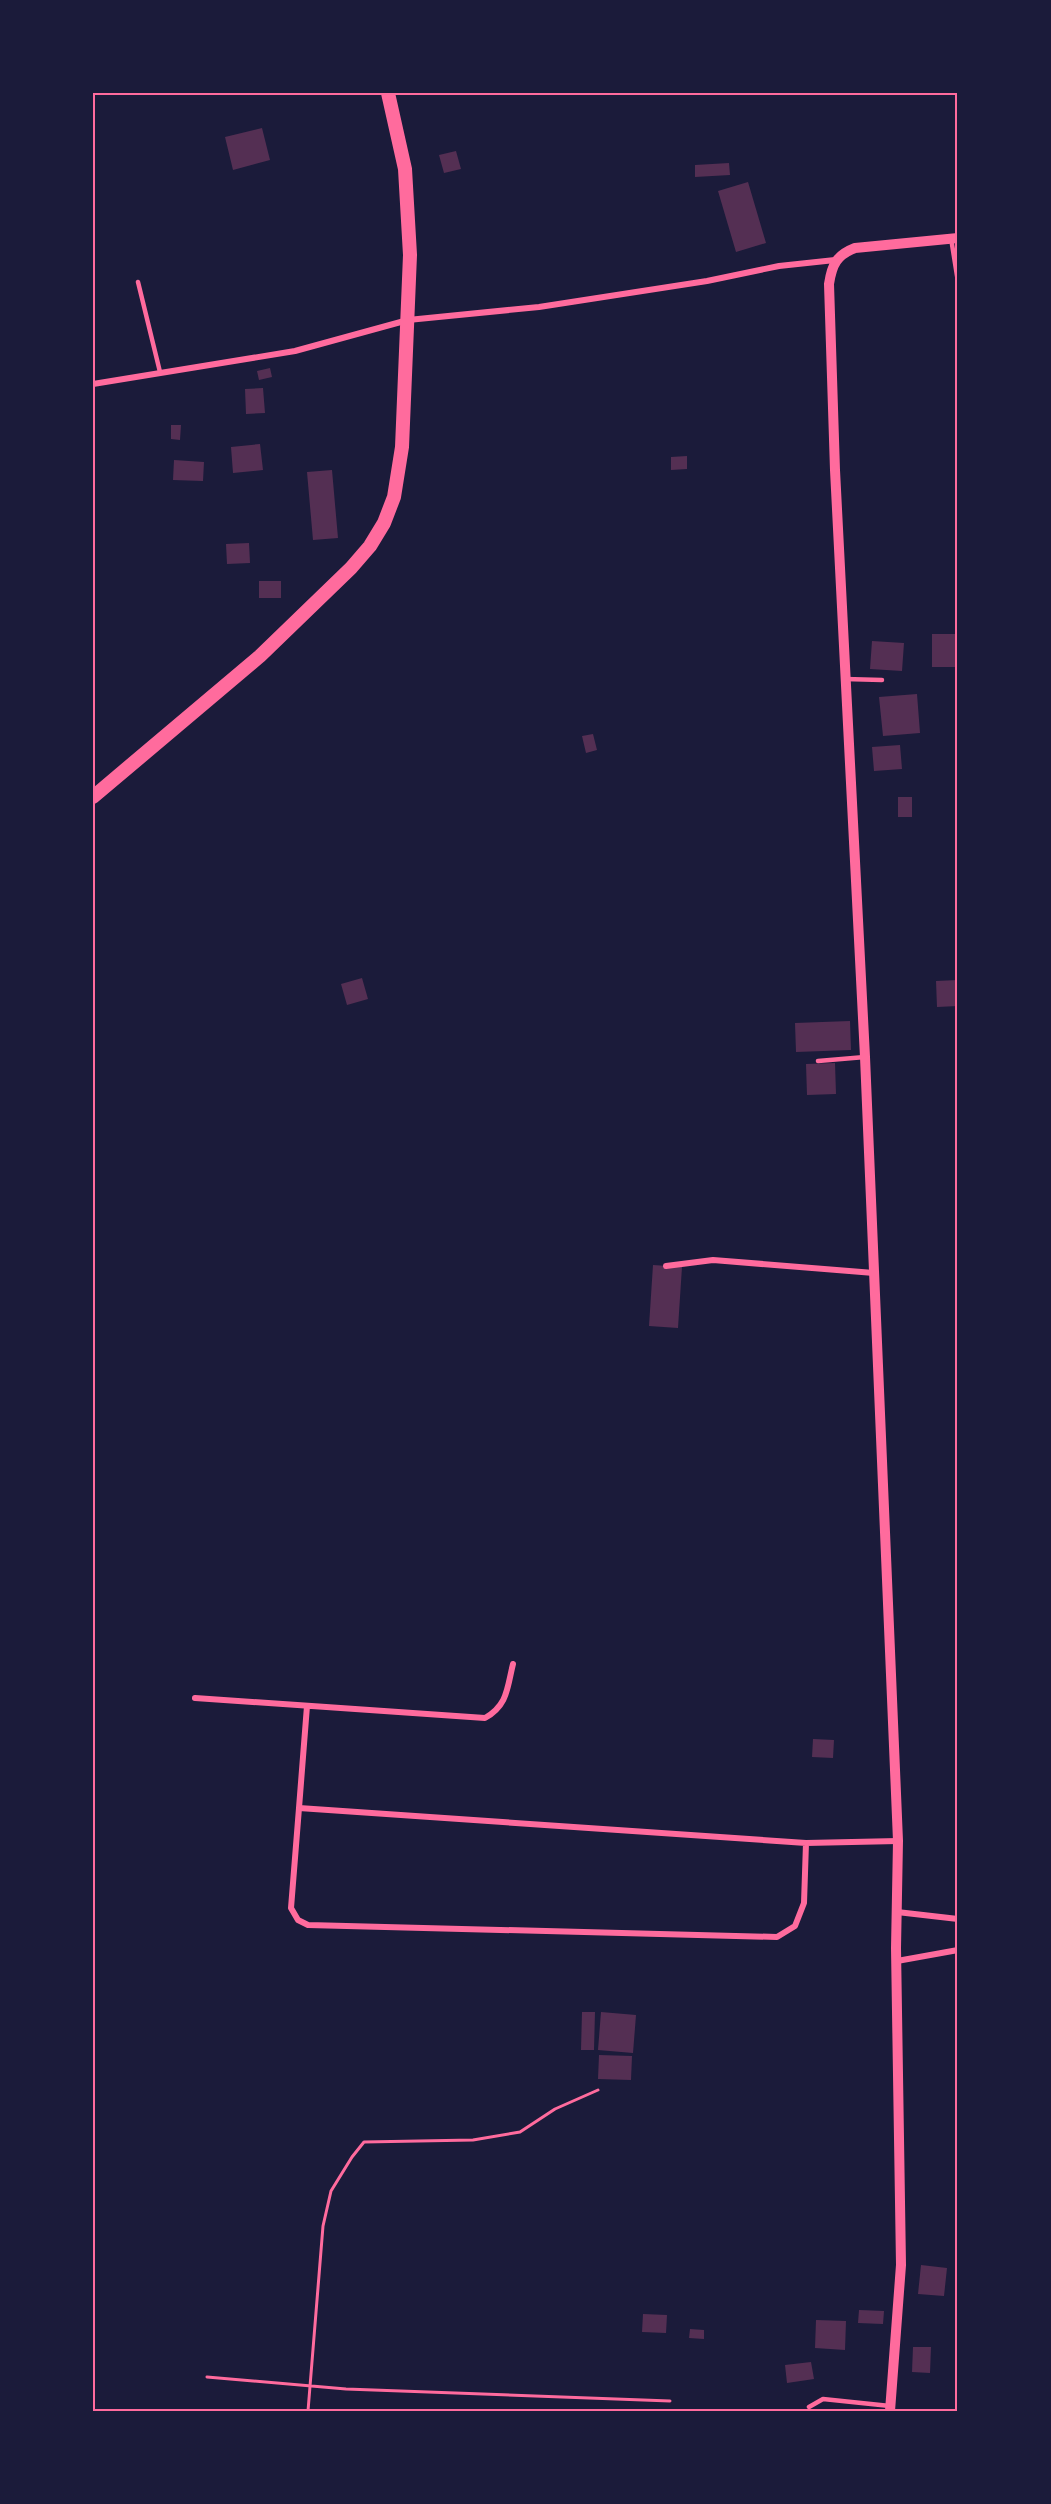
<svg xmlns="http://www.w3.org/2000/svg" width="1051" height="2504" font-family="'Asap Condensed',sans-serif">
  <rect width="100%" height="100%" fill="#1b1b3a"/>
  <path fill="#542f53" d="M262 128 270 160 233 170 225 137Z
    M456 151 461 169 444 173 439 155Z
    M729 163 730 175 695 177V165Z
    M748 182 766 243 736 252 718 191Z
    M270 368 272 377 259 380 257 371Z
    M263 388 265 413 246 414 245 389Z
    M171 425H181L180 440 171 439Z
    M260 444 263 470 233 473 231 447Z
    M687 456V469L671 470V457Z
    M174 460 204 462 203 481 173 480Z
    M332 470 338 538 313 540 307 472Z
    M249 543 250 563 227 564 226 544Z
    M259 581H281V598H259Z
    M932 634H958V667H932Z
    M872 641 904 643 902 671 870 669Z
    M917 694 920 733 883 736 879 697Z
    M593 734 597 750 586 753 582 736Z
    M900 745 902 769 874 771 872 747Z
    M898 797H912V817H898Z
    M362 978 368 999 347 1005 341 984Z
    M958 980V1006L937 1007 936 981Z
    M850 1021 851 1050 796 1052 795 1023Z
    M835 1063 836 1094 807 1095 806 1064Z
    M653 1265 682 1267 678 1328 649 1326Z
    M813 1739 834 1740 833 1758 812 1757Z
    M582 2012H595L594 2050H581Z
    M601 2012 636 2015 633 2053 598 2050Z
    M599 2055 632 2056 631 2080 598 2079Z
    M921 2265 947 2268 944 2296 918 2294Z
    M859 2310 884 2311 883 2324 858 2323Z
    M643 2314 667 2315 666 2333 642 2332Z
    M816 2320 846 2321 845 2350 815 2348Z
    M690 2329 704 2330V2339L689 2338Z
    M913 2347H931L930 2373 912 2372Z
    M811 2362 814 2379 787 2383 785 2365Z"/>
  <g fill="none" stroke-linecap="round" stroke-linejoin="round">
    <path stroke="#ff6b9d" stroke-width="3" d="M207 2377 346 2389 670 2401
      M308 2411 323 2226 331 2191 352 2157 364 2142 473 2140 520 2132 555 2109 598 2090"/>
    <path stroke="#ff6b9d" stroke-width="4.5" d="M951 238 958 282
      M138 282 160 372
      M845 679 882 680
      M818 1061 865 1057
      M809 2407 823 2399 890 2406"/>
    <path stroke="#ff6b9d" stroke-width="6" d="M93 384 295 351 408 320 539 307 707 281 779 266 835 260
      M958 1254V1257
      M666 1266 713 1260 874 1273
      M195 1698 485 1718C508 1705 507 1688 513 1664
      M299 1808 307 1706
      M806 1843 804 1903 795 1926 777 1937 308 1925 298 1920 291 1908 299 1808 806 1843 898 1841
      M897 1912 958 1919
      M897 1961 958 1950"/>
    <path stroke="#ff6b9d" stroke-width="10" d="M890 2411 901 2265 896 1948 898 1841 865 1057 835 470 829 284C832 264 837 255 855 248L958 238"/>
    <path stroke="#ff6b9d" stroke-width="14" d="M93 797 260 656 351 568 370 546 384 523 394 497 402 447 410 255 405 169 388 93"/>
  </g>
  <rect width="1051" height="2504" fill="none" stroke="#1b1b3a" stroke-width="189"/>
  <rect x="94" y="94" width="862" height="2316" fill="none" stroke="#ff6b9d" stroke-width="2"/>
</svg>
